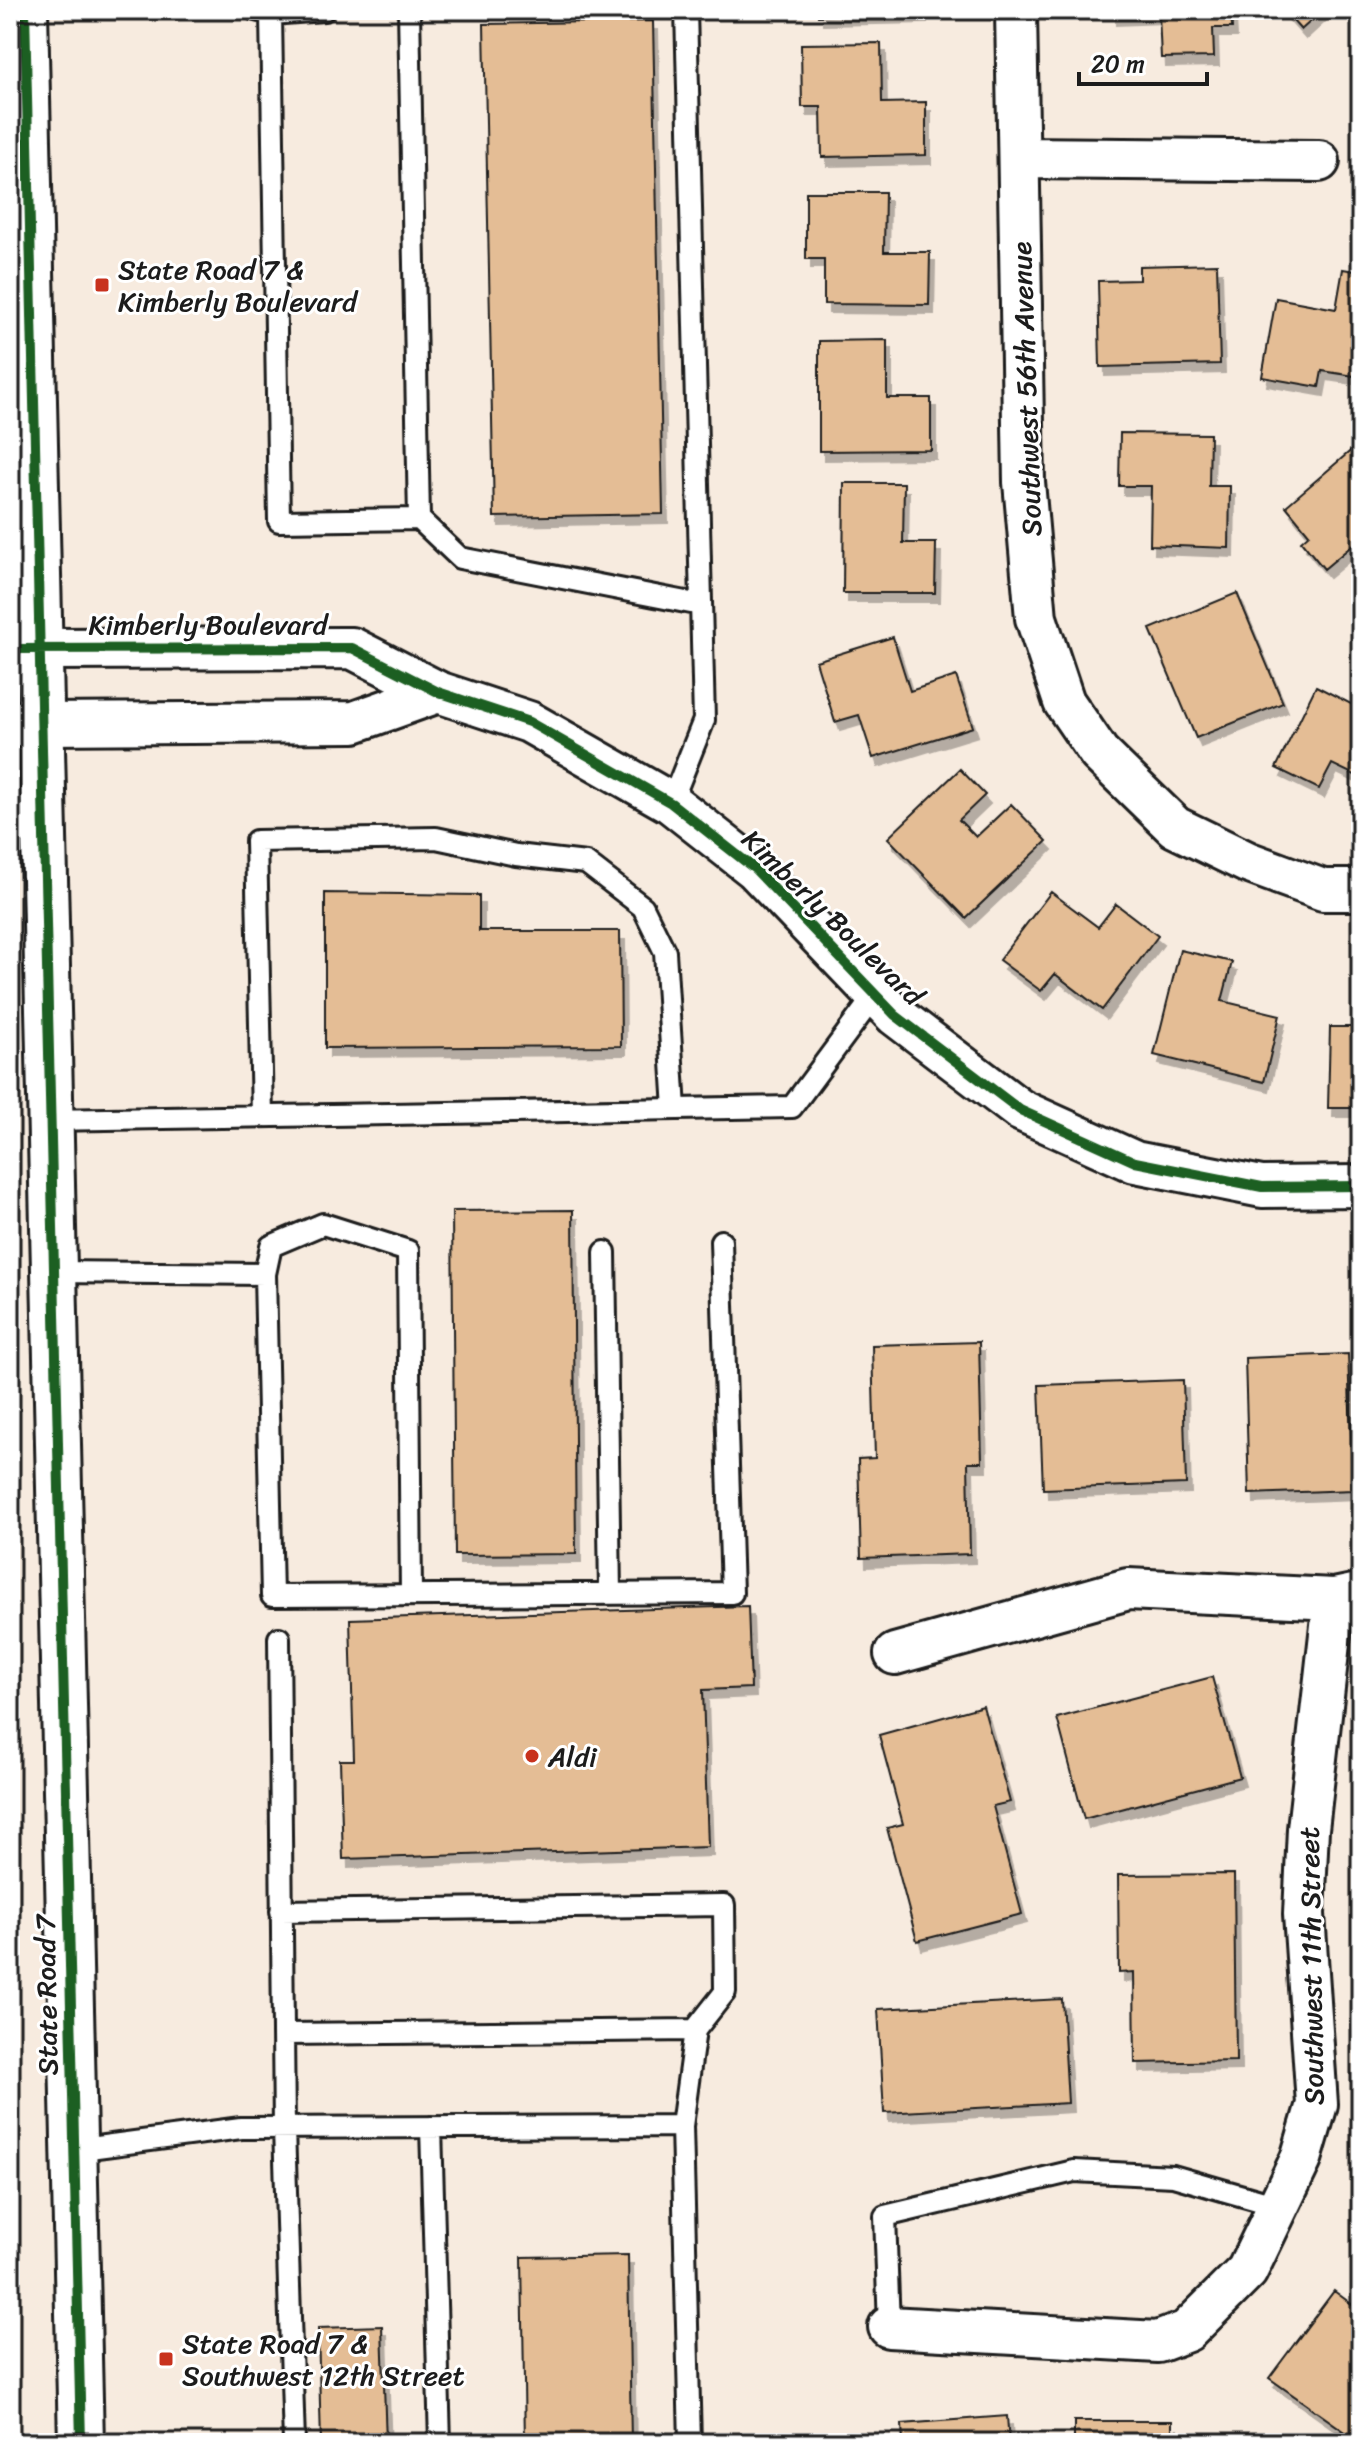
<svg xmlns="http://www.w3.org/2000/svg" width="1371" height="2453" font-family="Sriracha,sans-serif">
  <defs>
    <filter id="shadow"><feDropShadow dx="5" dy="9" stdDeviation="0" flood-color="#0004"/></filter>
  </defs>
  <rect width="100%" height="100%" fill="#f7ebdf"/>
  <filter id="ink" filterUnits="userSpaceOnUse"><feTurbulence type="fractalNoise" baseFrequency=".0125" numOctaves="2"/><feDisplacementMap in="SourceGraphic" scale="16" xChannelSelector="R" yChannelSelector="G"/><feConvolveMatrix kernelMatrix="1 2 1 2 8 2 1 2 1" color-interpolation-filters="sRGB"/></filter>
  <g filter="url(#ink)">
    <path fill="#e4bd95" stroke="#1c1c1c" stroke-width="2" filter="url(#shadow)" d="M818 10H922V14L818 16Z
      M1111 10H1231L1232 28H1213L1214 57 1161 58 1159 14 1111 16Z
      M1283 10H1323L1301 30Z
      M653 21 663 514 494 517 484 24Z
      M881 43 882 103 926 102V155L822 157 821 107H802L801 44Z
      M806 192H885L884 252H930L929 305 824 304V259H806Z
      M1217 264 1220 364 1100 367 1098 281 1139 280V266Z
      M1343 269 1361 272V377L1322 371 1319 387 1262 377 1276 298 1336 309Z
      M887 340V398H931V450L819 451V341Z
      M1120 433 1210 434 1209 486H1230L1229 548 1150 545 1151 486H1119Z
      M1361 442V538L1324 569 1301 541 1309 534 1286 506Z
      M844 483H904L903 543H936L935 593H843Z
      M1237 593 1283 703 1196 738 1150 629Z
      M893 637 910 691 956 676 973 727 873 758 859 715 835 722 816 661Z
      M1316 686 1361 709V778L1332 764 1319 789 1276 768Z
      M960 769 985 795 959 820 976 837 1011 804 1047 841 966 918 888 838Z
      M1051 892 1098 927 1116 904 1158 936 1102 1010 1055 974 1041 991 999 960Z
      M325 893 479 895V931H620L621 1046 325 1048Z
      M1180 950 1232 962 1222 1001 1280 1015 1264 1082 1154 1055Z
      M1330 1027H1361V1108H1328Z
      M573 1210 576 1554 455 1555 452 1211Z
      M979 1342 982 1462H968L970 1554 861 1558 858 1459 875 1458 872 1345Z
      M1348 1354 1353 1490 1249 1494 1245 1358Z
      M1183 1380 1186 1484 1043 1489 1039 1385Z
      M748 1606 751 1688 703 1690 708 1847 343 1859 340 1760H354L350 1619Z
      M1212 1677 1240 1777 1084 1819 1057 1718Z
      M983 1706 1010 1802 993 1806 1022 1914 917 1941 887 1828 903 1824 879 1735Z
      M1234 1874 1236 2061 1135 2063 1134 1972 1119 1973 1118 1875Z
      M1062 1999 1068 2103 884 2113 878 2009Z
      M628 2255 631 2443H525L522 2257Z
      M1334 2291 1361 2311V2443L1269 2378Z
      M382 2326 386 2443H321L318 2328Z
      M1007 2416 1009 2443H903L902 2424Z
      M1074 2421H1172V2435L1264 2436V2443H1074Z"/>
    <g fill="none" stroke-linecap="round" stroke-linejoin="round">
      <g stroke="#1c1c1c" stroke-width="26">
        <path id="service" d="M255 10 271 14 324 10
          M271 14 279 521 419 519 409 10
          M419 519 460 558 701 605
          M671 803 704 720 686 10
          M262 1116 256 841 436 838 516 855 586 863 643 907 665 952 675 1109
          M49 1120 792 1107 875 995
          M605 1252 610 1594
          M53 1272 265 1274 272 1596 732 1593 721 1241
          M265 1274 271 1246 323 1224 408 1251 411 1595
          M279 1638 284 2128 294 2443
          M281 1911 724 1905 725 1992 695 2030 283 2034
          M682 2126 695 2030
          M431 2127 440 2443
          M74 2150 241 2128 682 2126 690 2443
          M889 2327 885 2216 1074 2171 1173 2176 1278 2206"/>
      </g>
      <g stroke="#1c1c1c" stroke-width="46">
        <path id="minor" d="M1016 10 1024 482 1036 618 1064 702 1099 753 1175 827 1247 862 1323 890H1361
          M1020 158 1319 161
          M39 649 352 648 438 692 529 722 671 803 755 869 895 1015 1020 1110 1135 1162 1262 1187 1361 1186
          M40 724 354 722 438 692
          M895 1654 1128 1589 1334 1599 1358 1594
          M889 2327 1158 2342 1187 2331 1247 2271 1301 2159 1317 2104 1304 1914 1308 1829 1334 1599"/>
      </g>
      <g stroke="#1c1c1c" stroke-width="50">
        <path id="tertiary" d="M10 649H39
          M10 724H40"/>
      </g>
      <g stroke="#1c1c1c" stroke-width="50">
        <path id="primary" d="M25 10 81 2443"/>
      </g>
      <use href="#service" stroke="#fff" stroke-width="20"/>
      <use href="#minor" stroke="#fff" stroke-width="40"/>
      <use href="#tertiary" stroke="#fff" stroke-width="44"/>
      <use href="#primary" stroke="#fff" stroke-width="44"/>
      <g stroke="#fff" stroke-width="15">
        <path id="cycleway" d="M25 10 81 2443
          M10 649 352 648 438 692 529 722 671 803 755 869 895 1015 1020 1110 1135 1162 1262 1187 1361 1186"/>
      </g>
      <use href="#cycleway" stroke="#1b5e20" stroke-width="10"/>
    </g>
  </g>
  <g fill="#c8321e" stroke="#fff" stroke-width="3">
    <rect x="94" y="277" width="16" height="16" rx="4"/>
    <circle cx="532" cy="1756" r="8"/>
    <rect x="158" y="2351" width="16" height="16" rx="4"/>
  </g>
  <g text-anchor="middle" stroke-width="6" stroke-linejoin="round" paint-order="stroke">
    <g font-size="28" fill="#1c1c1c" stroke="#fff" text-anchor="start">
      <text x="118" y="279">State Road 7 &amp;<tspan x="118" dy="32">Kimberly Boulevard</tspan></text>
      <text x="548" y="1766">Aldi</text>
      <text x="182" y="2353">State Road 7 &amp;<tspan x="182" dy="32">Southwest 12th Street</tspan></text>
    </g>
    <g font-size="28" fill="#1c1c1c" stroke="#fff">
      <text transform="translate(1026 389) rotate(-92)" y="10">Southwest 56th Avenue</text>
      <text x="208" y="634">Kimberly Boulevard</text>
      <text transform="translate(833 917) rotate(44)" y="10">Kimberly Boulevard</text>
      <text transform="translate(1311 1966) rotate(-91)" y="10">Southwest 11th Street</text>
      <text transform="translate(46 1995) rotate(-91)" y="10">State Road 7</text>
    </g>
  </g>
  <rect width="1371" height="2453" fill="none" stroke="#fff" stroke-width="40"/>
  <rect x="20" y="20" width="1331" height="2413" fill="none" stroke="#1c1c1c" stroke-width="3" filter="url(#ink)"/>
  <path d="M1079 72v12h128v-12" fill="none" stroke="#1c1c1c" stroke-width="4"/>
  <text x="1091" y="72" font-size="24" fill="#1c1c1c" stroke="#ffffff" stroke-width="6" paint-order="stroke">20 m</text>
</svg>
